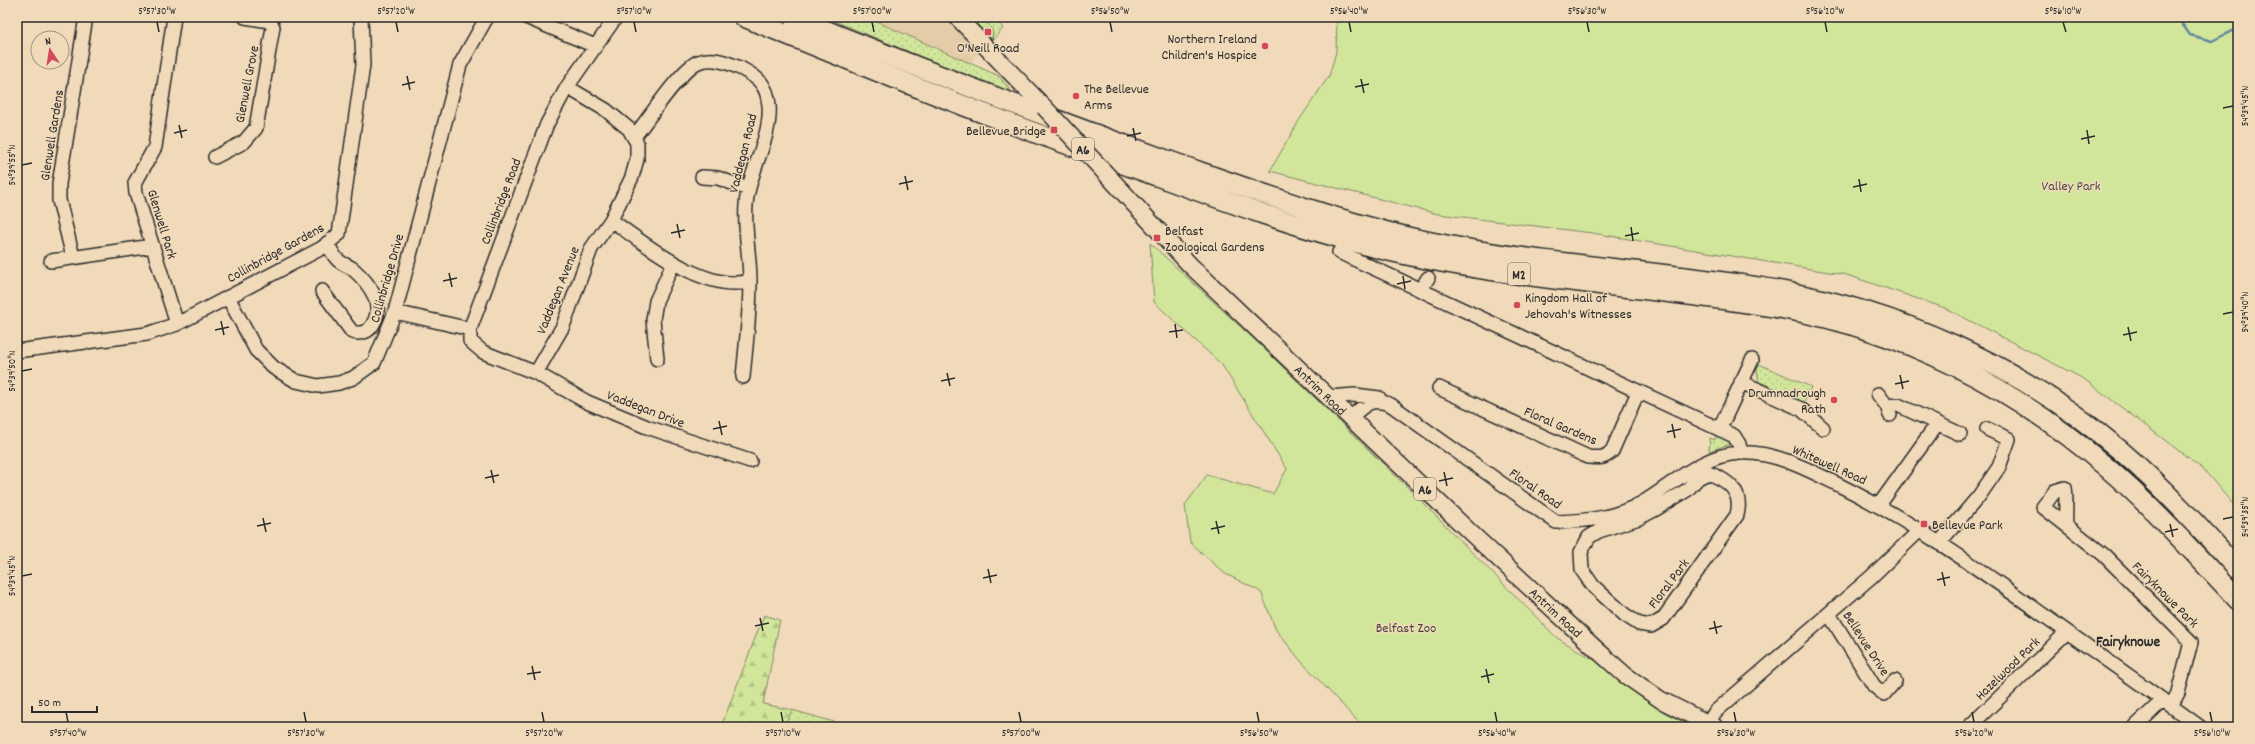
<svg xmlns="http://www.w3.org/2000/svg" width="2255" height="744" font-family="Dekko,sans-serif">
<style>
.built{fill:#e5cca9}
.grass{fill:url(#grass-dots);stroke:#7e8863}
.forest{fill:url(#forest-firs);stroke:#7e8863}
.park{fill:#d2e69b;stroke:#7e8863}
.garden{fill:url(#garden-furrows);stroke:#7e8863}
.lines{fill:none;stroke-linecap:round;stroke-linejoin:round}
.stream{stroke:#67889f;stroke-width:2.5}
.minor-casing{stroke:#2b2b2b;stroke-width:16}
.major-casing{stroke:#2b2b2b;stroke-width:19}
.highway-casing{stroke:#2b2b2b;stroke-width:22}
.minor{stroke:#f0dab9;stroke-width:13}
.major{stroke:#f0dab9;stroke-width:16}
.highway{stroke:#f0dab9;stroke-width:19}
.major-bridge-casing{stroke:#2b2b2b;stroke-width:19;stroke-linecap:butt}
.major-bridge{stroke:#f0dab9;stroke-width:16}
.ticks{fill:none;stroke:#2b2b2b;stroke-width:1.5}
.poi-dot{fill:#d1495b;stroke:#f0dab9;stroke-width:1.5}
.labels{text-anchor:middle;stroke-width:3;stroke-linejoin:round;paint-order:stroke}
.shield{fill:#f0dab9;stroke:#666056;stroke-width:1}
.shield-label{font-size:13px;font-weight:bold;fill:#2b2b2b}
.poi-label{font-size:14px;fill:#2b2b2b;stroke:#f0dab9;text-anchor:start}
.street-label{font-size:14px;fill:#2b2b2b;stroke:#f0dab9}
.park-label{font-size:14px;fill:#44473c;stroke:#f0dab9}
.neighbourhood-label{font-size:15px;font-weight:bold;fill:#2b2b2b;stroke:#f0dab9}
.neatline{fill:none;stroke:#2b2b2b;stroke-width:1.5}
.ticks-label{font-size:10px;text-anchor:middle;fill:#2b2b2b}
</style>
<defs>
<pattern id="grass-dots" width="8" height="8" patternUnits="userSpaceOnUse"><rect width="8" height="8" fill="#d2e69b"/><path d="M2 2h.1M6 6h.1" fill="none" stroke="#b4c586" stroke-width="1.8" stroke-linecap="round"/></pattern>
<pattern id="forest-firs" width="22" height="20" patternUnits="userSpaceOnUse"><rect width="22" height="20" fill="#d2e69b"/><path d="M5 1l3.5 6h-7zM16 11l3.5 6h-7z" fill="#b4c586"/></pattern>
<pattern id="garden-furrows" width="10" height="10" patternUnits="userSpaceOnUse"><rect width="10" height="10" fill="#d2e69b"/><path d="M-1 1l2-2M0 10L10 0M9 11l2-2" fill="none" stroke="#b4c586"/></pattern>
</defs>
<rect width="100%" height="100%" fill="#f0dab9"/>
<filter id="ink" filterUnits="userSpaceOnUse"><feTurbulence type="fractalNoise" baseFrequency=".025" numOctaves="2"/><feDisplacementMap in="SourceGraphic" scale="8" xChannelSelector="R" yChannelSelector="G"/><feConvolveMatrix kernelMatrix="1 2 1 2 8 2 1 2 1" color-interpolation-filters="sRGB"/></filter>
<g filter="url(#ink)">
<path class="built" d="M 874,17 L 947,17 L 980,50 L 970,63 L 879,22 Z"/>
<path class="grass" d="M 825,17 L 873,17 L 880,23 L 999,76 L 1015,96 Z
M 984,17 L 992,17 L 1003,28 L 993,40 L 992,31 Z
M 1759,364 L 1811,387 L 1803,405 L 1759,384 L 1757,369 Z
M 1716,435 L 1729,440 L 1730,444 L 1709,451 L 1710,438 L 1715,440 Z
M 792,710 L 852,727 L 784,727 Z"/>
<path class="forest" d="M 764,615 L 780,620 L 763,704 L 792,710 L 784,727 L 721,727 Z"/>
<path class="park" d="M 1337,17 L 2238,17 L 2238,510 L 2203,469 L 2084,379 L 1945,308 L 1847,275 L 1592,233 L 1438,214 L 1270,171 L 1300,119 L 1329,76 L 1336,52 Z
M 1150,243 L 1258,343 L 1407,487 L 1557,638 L 1600,663 L 1665,713 L 1694,727 L 1363,727 L 1300,660 L 1276,630 L 1261,592 L 1224,573 L 1190,542 L 1185,505 L 1207,475 L 1273,494 L 1287,469 L 1222,365 L 1154,302 Z"/>
<path class="garden" d="M 972,17 L 984,17 L 992,30 L 992,40 L 987,35 L 990,33 L 986,28 L 983,31 Z"/>
<g class="lines">
<path class="stream" d="M 2177,17 L 2190,35 L 2212,41 L 2238,28"/>
<defs>
<path id="minor" d="M 174,17 L 155,147 L 135,183 L 136,193 L 177,324
M 526,17 L 595,46
M 616,17 L 567,87 L 547,124 L 470,329 L 470,341 L 483,352 L 536,373 L 587,402 L 647,427 L 750,461
M 634,137 C 647,121 681,69 698,62 C 712,56 729,63 742,69 C 759,78 767,85 769,105 C 772,138 748,173 746,205 C 744,230 750,256 750,281 C 750,313 746,345 743,377
M 215,157 L 244,142 L 256,128 L 273,27 L 269,21 L 245,17
M 702,177 L 718,178 L 748,189
M 611,220 C 645,244 706,294 750,281
M 1339,252 L 1734,436 L 1739,444 L 1741,453
M 73,257 L 59,200 L 59,184 L 86,17
M 51,261 L 152,246
M 1421,289 L 1428,278
M 322,291 L 352,332 C 358,334 367,333 371,327 C 387,306 369,283 353,269 C 348,265 341,264 337,259 C 333,255 330,248 327,243
M 228,297 L 256,350 L 274,368 L 296,381 L 318,386 L 339,383 L 353,378 L 374,363 L 395,312 L 460,65 L 487,17
M 395,312 L 470,329
M 17,351 L 147,334 L 177,324 L 322,248 L 339,234 L 363,65 L 361,17
M 657,359 L 653,320 L 656,301 L 673,264
M 536,373 L 563,326 L 591,249 L 611,220 L 632,177 L 637,159 L 637,143 L 629,129 L 606,110 L 567,87
M 1741,382 L 1801,409 L 1823,428
M 1439,388 L 1588,457 C 1598,458 1604,459 1612,451 L 1638,392
M 1878,394 L 1887,406 L 1890,415
M 1329,397 L 1355,395 L 1379,398
M 1887,406 L 1898,405 L 1960,434
M 1351,417 C 1365,405 1372,396 1391,405 L 1556,522 C 1586,521 1616,518 1642,503 C 1674,484 1701,455 1740,453 C 1773,451 1807,469 1835,483 C 1912,521 1979,569 2049,619 C 2099,655 2150,690 2200,727
M 1720,428 L 1752,360
M 1708,473 C 1728,480 1743,491 1737,515 L 1663,619 L 1651,626 L 1639,624 L 1625,615 L 1593,586 L 1582,570 L 1581,552 L 1589,537 L 1599,531 L 1639,518 L 1656,509 L 1687,490 L 1698,478 Z
M 1879,505 L 1937,424
M 2066,525 C 2065,515 2067,493 2065,488 L 2055,491 L 2043,507 L 2104,555 L 2191,642 L 2178,693 L 2171,706
M 1940,542 L 1979,496 L 1999,467 L 2009,439 L 1987,429
M 1829,614 L 1874,686 L 1884,694 L 1895,681
M 1708,724 L 1715,712 L 1871,577 L 1920,530
M 1969,727 L 2067,632
M 2135,727 L 2163,700"/>
<g id="major">
<path d="M 957,17 L 1044,107"/>
<path id="s1" d="M 1122,191 L 1190,265 L 1472,534 L 1597,650 L 1625,675 L 1661,700 L 1715,727"/>
</g>
<path id="highway" d="M 744,17 C 825,50 906,84 988,115 C 1039,135 1091,153 1143,171 C 1217,198 1292,226 1369,246 C 1505,281 1646,285 1784,309 C 1902,330 2014,387 2105,466 C 2153,507 2195,554 2238,600
M 793,17 C 920,69 1048,118 1178,164 C 1255,191 1332,219 1412,238 C 1528,264 1648,269 1765,288 C 1896,309 2020,365 2121,451 C 2163,487 2201,529 2238,570"/>
</defs>
<use href="#minor" class="minor-casing"/>
<use href="#major" class="major-casing"/>
<use href="#highway" class="highway-casing"/>
<use href="#minor" class="minor"/>
<use href="#major" class="major"/>
<use href="#highway" class="highway"/>
<defs>
<path id="major-bridge" d="M 1044,107 L 1122,191"/>
</defs>
<use href="#major-bridge" class="major-bridge-casing"/>
<use href="#major-bridge" class="major-bridge"/>
</g>
</g>
<path class="ticks" d="M 157,22 L 159,32M 396,22 L 398,32M 634,22 L 636,32M 872,22 L 874,32M 1110,22 L 1112,32M 1349,22 L 1351,32M 1587,22 L 1589,32M 1825,22 L 1827,32M 2063,22 L 2066,32M 407,76 L 410,90M 1361,79 L 1364,93M 402,85 L 415,82M 1355,87 L 1369,84M 2223,108 L 2233,106M 179,125 L 182,138M 1133,128 L 1136,141M 2087,130 L 2089,144M 174,133 L 187,130M 1127,136 L 1141,133M 2081,139 L 2095,136M 22,165 L 32,163M 905,176 L 908,190M 1859,179 L 1861,192M 899,184 L 913,181M 1853,187 L 1867,184M 677,224 L 680,238M 1631,227 L 1633,241M 671,233 L 685,230M 1625,236 L 1639,233M 449,273 L 452,287M 1403,276 L 1405,289M 443,281 L 457,278M 1397,284 L 1411,281M 2223,314 L 2233,312M 221,321 L 224,335M 1175,324 L 1177,338M 2128,327 L 2131,341M 215,330 L 229,327M 1169,332 L 1183,330M 2123,335 L 2137,332M 22,371 L 32,369M 947,373 L 950,386M 1900,375 L 1903,389M 941,381 L 955,378M 1895,384 L 1909,381M 719,421 L 722,435M 1672,424 L 1675,438M 713,429 L 727,426M 1667,432 L 1681,429M 491,470 L 494,483M 1444,472 L 1447,486M 485,478 L 499,475M 1439,481 L 1453,478M 263,518 L 266,532M 2223,519 L 2233,517M 1216,521 L 1219,534M 2170,524 L 2173,537M 257,526 L 271,523M 1211,529 L 1225,526M 2165,532 L 2178,529M 988,569 L 991,583M 1942,572 L 1945,586M 22,576 L 32,574M 983,578 L 997,575M 1937,580 L 1950,577M 760,618 L 763,631M 1714,621 L 1717,634M 755,626 L 769,623M 1709,629 L 1722,626M 532,666 L 535,680M 1486,669 L 1489,683M 527,674 L 541,672M 1481,677 L 1494,674M 66,712 L 68,722M 304,712 L 306,722M 542,712 L 544,722M 781,712 L 783,722M 1019,712 L 1021,722M 1257,712 L 1259,722M 1495,712 L 1497,722M 1734,712 L 1736,722M 1972,712 L 1974,722M 2210,712 L 2212,722"/>
<g class="poi-dot">
<rect x="984" y="28" width="8" height="8" rx="2"/>
<circle cx="1265" cy="46" r="4"/>
<circle cx="1076" cy="96" r="4"/>
<rect x="1050" y="126" width="8" height="8" rx="2"/>
<rect x="1153" y="234" width="8" height="8" rx="2"/>
<circle cx="1517" cy="305" r="4"/>
<circle cx="1834" cy="400" r="4"/>
<rect x="1920" y="520" width="8" height="8" rx="2"/>
</g>
<g class="labels">
<g class="shield">
<rect x="1072" y="138" width="22" height="22" rx="3"/>
<rect x="1508" y="263" width="22" height="22" rx="3"/>
<rect x="1414" y="478" width="22" height="22" rx="3"/>
</g>
<g class="shield-label">
<text x="1083" y="154">A6</text>
<text x="1519" y="279">M2</text>
<text x="1425" y="494">A6</text>
</g>
<g class="poi-label">
<text x="1257" y="43" text-anchor="end">Northern Ireland<tspan x="1257" dy="16">Children's Hospice</tspan></text>
<text x="988" y="52" text-anchor="middle">O'Neill Road</text>
<text x="1084" y="93">The Bellevue<tspan x="1084" dy="16">Arms</tspan></text>
<text x="1046" y="135" text-anchor="end">Bellevue Bridge</text>
<text x="1165" y="235">Belfast<tspan x="1165" dy="16">Zoological Gardens</tspan></text>
<text x="1525" y="302">Kingdom Hall of<tspan x="1525" dy="16">Jehovah's Witnesses</tspan></text>
<text x="1826" y="397" text-anchor="end">Drumnadrough<tspan x="1826" dy="16">Rath</tspan></text>
<text x="1932" y="529">Bellevue Park</text>
</g>
<g class="street-label">
<text transform="translate(246 84) rotate(-79)" y="5">Glenwell Grove</text>
<text transform="translate(51 135) rotate(-81)" y="5">Glenwell Gardens</text>
<text transform="translate(742 153) rotate(-76)" y="5">Vaddegan Road</text>
<text transform="translate(500 201) rotate(-69)" y="5">Collinbridge Road</text>
<text transform="translate(163 224) rotate(73)" y="5">Glenwell Park</text>
<text transform="translate(275 252) rotate(-29)" y="5">Collinbridge Gardens</text>
<text transform="translate(386 278) rotate(-74)" y="5">Collinbridge Drive</text>
<text transform="translate(557 290) rotate(-68)" y="5">Vaddegan Avenue</text>
<text dy="5" stroke="none"><textPath href="#s1" startOffset="281">Antrim Road</textPath></text>
<text transform="translate(646 408) rotate(21)" y="5">Vaddegan Drive</text>
<text transform="translate(1561 425) rotate(23)" y="5">Floral Gardens</text>
<text transform="translate(1830 464) rotate(24)" y="5">Whitewell Road</text>
<text transform="translate(1536 488) rotate(35)" y="5">Floral Road</text>
<text transform="translate(1668 583) rotate(-53)" y="5">Floral Park</text>
<text transform="translate(2166 594) rotate(45)" y="5">Fairyknowe Park</text>
<text dy="5" stroke="none"><textPath href="#s1" startOffset="605">Antrim Road</textPath></text>
<text transform="translate(1867 643) rotate(57)" y="5">Bellevue Drive</text>
<text transform="translate(2007 668) rotate(-44)" y="5">Hazelwood Park</text>
</g>
<g class="park-label">
<text x="2071" y="190">Valley Park</text>
<text x="1406" y="632">Belfast Zoo</text>
</g>
<g class="neighbourhood-label">
<text x="2128" y="646">Fairyknowe</text>
</g>
</g>
<rect width="2255" height="744" fill="none" stroke="#f0dab9" stroke-width="44"/>
<g transform="translate(50 50) rotate(348)"><circle r="19" fill="#f0dab9" stroke="#a19480"/>
<path d="M0-3L7 15L0 10L-7 15Z" fill="#d1495b"/>
<text y="-6" font-size="11" font-weight="bold" text-anchor="middle" fill="#2b2b2b">N</text>
</g>
<path d="M32 706v6h65v-6" fill="none" stroke="#2b2b2b" stroke-width="2"/>
<text x="38" y="706" font-size="12" fill="#2b2b2b" stroke="#f0dab9" stroke-width="3" paint-order="stroke">50 m</text>
<rect x="22" y="22" width="2211" height="700" class="neatline"/>
<g class="ticks-label">
<text x="157" y="14">5°57'30"W</text>
<text x="396" y="14">5°57'20"W</text>
<text x="634" y="14">5°57'10"W</text>
<text x="872" y="14">5°57'00"W</text>
<text x="1110" y="14">5°56'50"W</text>
<text x="1349" y="14">5°56'40"W</text>
<text x="1587" y="14">5°56'30"W</text>
<text x="1825" y="14">5°56'20"W</text>
<text x="2063" y="14">5°56'10"W</text>
<text transform="translate(2244 106) rotate(-90)" y="4">54°39'45"N</text>
<text transform="translate(11 165) rotate(-90)" y="4">54°39'55"N</text>
<text transform="translate(2244 312) rotate(-90)" y="4">54°39'40"N</text>
<text transform="translate(11 371) rotate(-90)" y="4">54°39'50"N</text>
<text transform="translate(2244 517) rotate(-90)" y="4">54°39'35"N</text>
<text transform="translate(11 576) rotate(-90)" y="4">54°39'45"N</text>
<text x="68" y="736">5°57'40"W</text>
<text x="306" y="736">5°57'30"W</text>
<text x="544" y="736">5°57'20"W</text>
<text x="783" y="736">5°57'10"W</text>
<text x="1021" y="736">5°57'00"W</text>
<text x="1259" y="736">5°56'50"W</text>
<text x="1497" y="736">5°56'40"W</text>
<text x="1736" y="736">5°56'30"W</text>
<text x="1974" y="736">5°56'20"W</text>
<text x="2212" y="736">5°56'10"W</text>
</g>
</svg>
